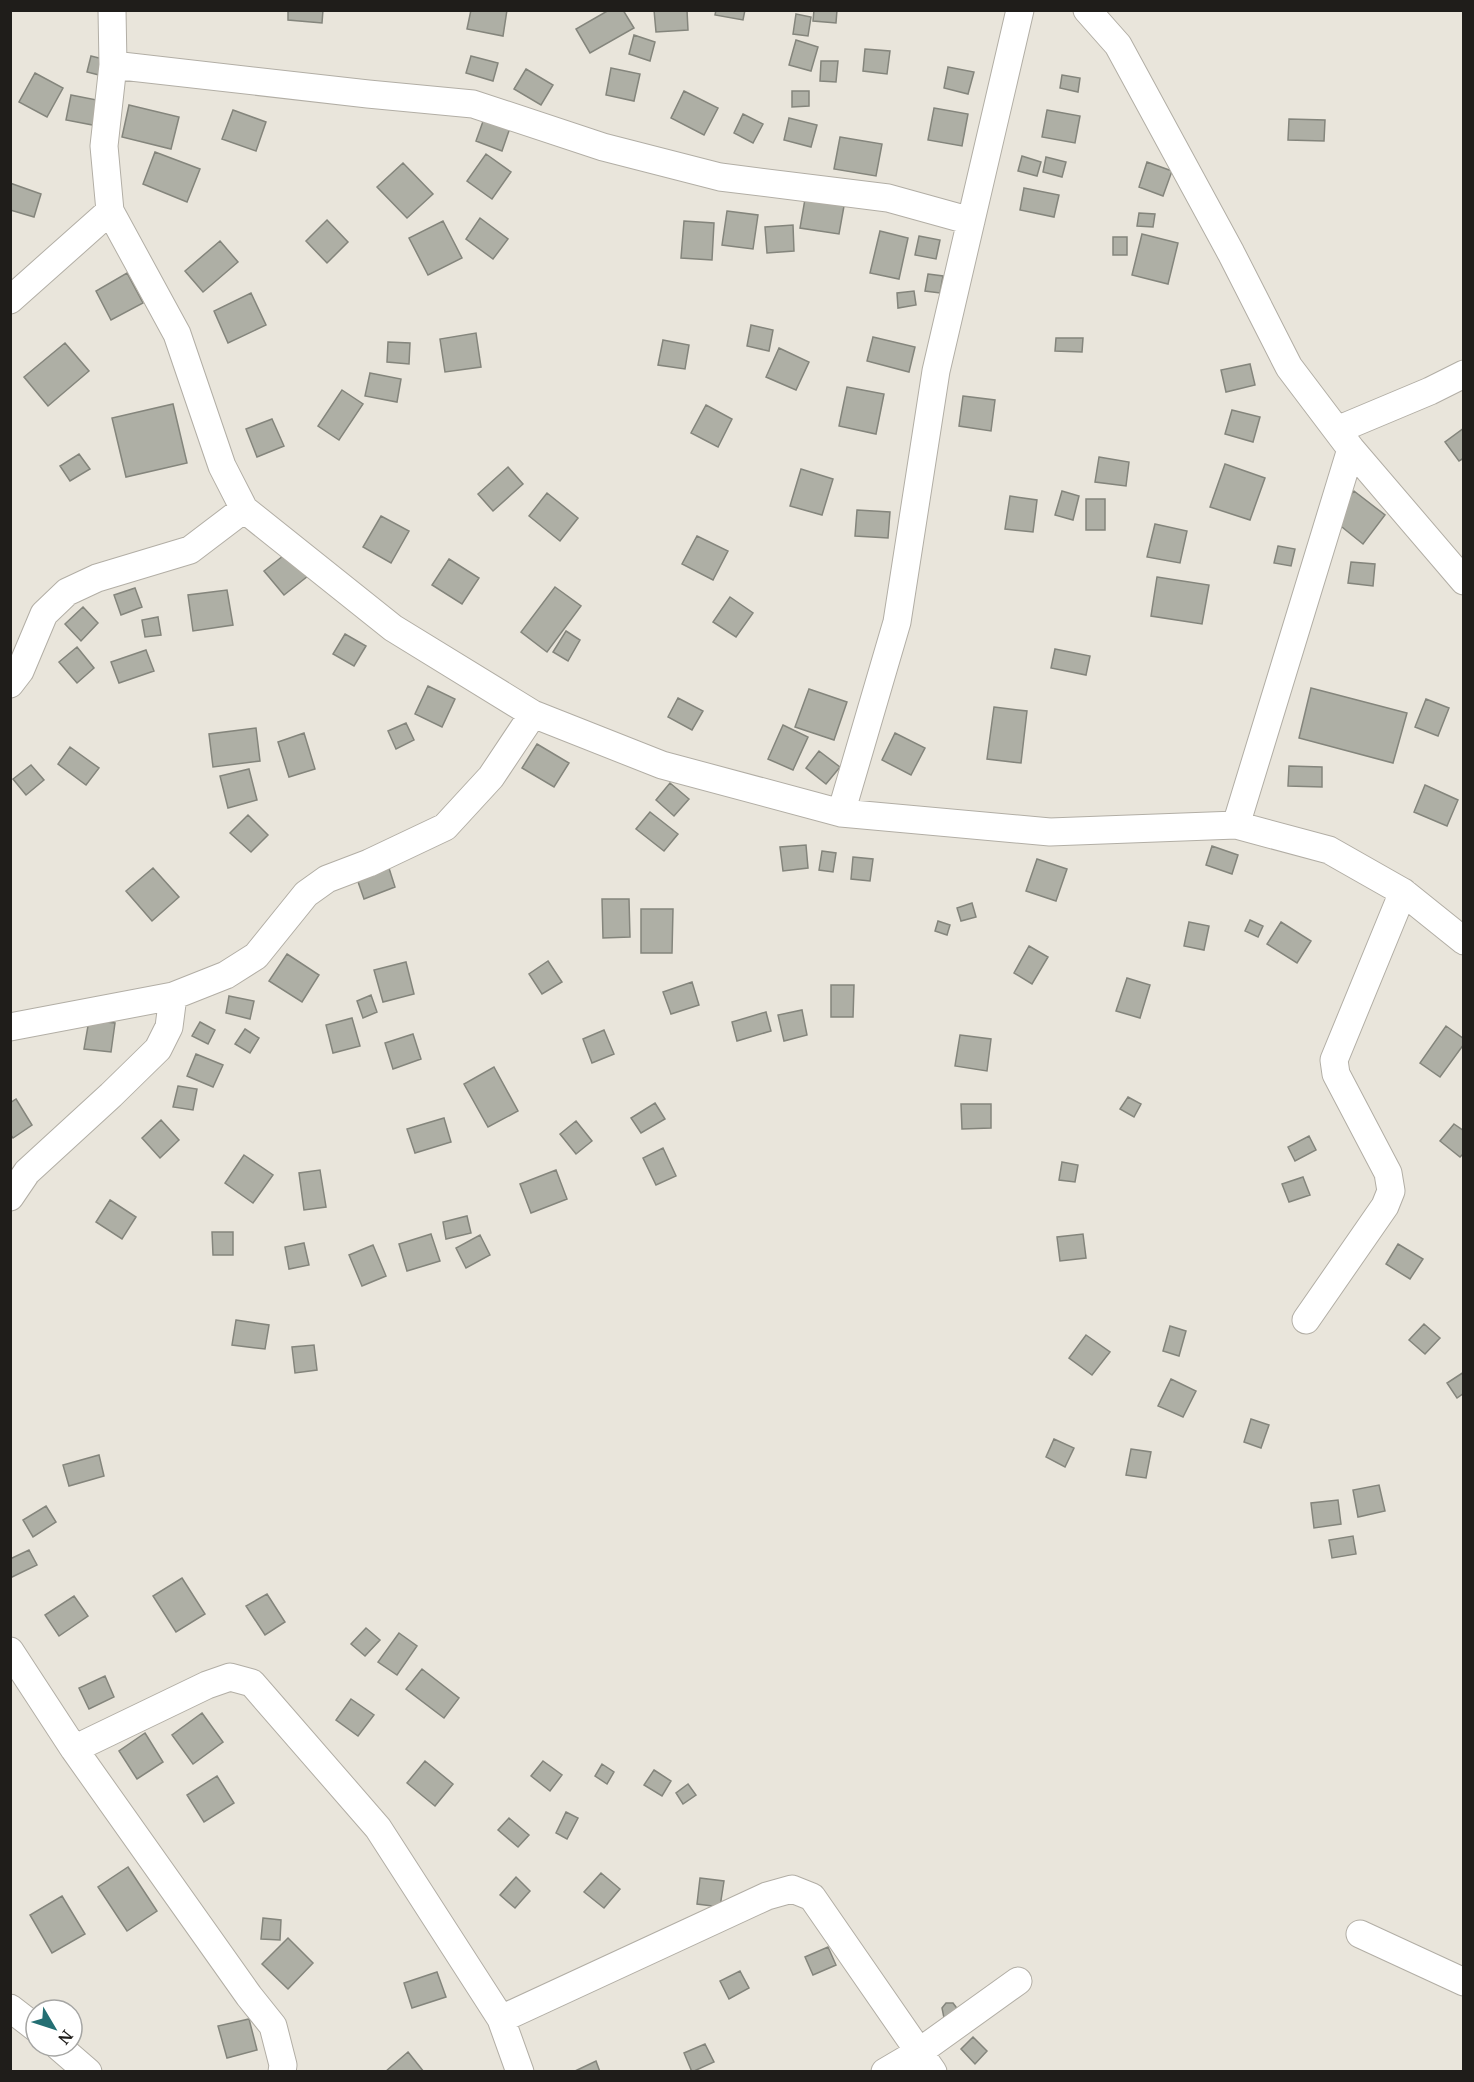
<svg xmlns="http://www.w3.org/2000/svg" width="1474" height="2082" font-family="'Noto Serif',serif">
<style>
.building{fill:#aeafa5;stroke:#84857c;stroke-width:1.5}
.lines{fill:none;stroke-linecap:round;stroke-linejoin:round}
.street-casing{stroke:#b2aea5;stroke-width:29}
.street{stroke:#fff;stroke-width:27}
</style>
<rect width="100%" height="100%" fill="#e9e5db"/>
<path class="building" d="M 288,10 L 323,10 L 322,23 L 288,20 Z
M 471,10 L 507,10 L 503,36 L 467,29 Z
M 609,10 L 623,10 L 634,28 L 590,53 L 576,29 Z
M 654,10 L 687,10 L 688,30 L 656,32 Z
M 716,10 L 745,10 L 743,20 L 715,15 Z
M 814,10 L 837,10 L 836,23 L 813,21 Z
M 796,14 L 811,17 L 808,36 L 793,34 Z
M 634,35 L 655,42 L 650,61 L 629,54 Z
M 796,40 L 818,47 L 811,71 L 789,65 Z
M 865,49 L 890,51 L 887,74 L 863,71 Z
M 91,56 L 107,60 L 103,76 L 87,72 Z
M 471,56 L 498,63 L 493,81 L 466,73 Z
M 821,61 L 838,61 L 836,82 L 820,81 Z
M 948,67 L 974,72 L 968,94 L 944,88 Z
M 611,68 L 640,74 L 634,101 L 606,95 Z
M 526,69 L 553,85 L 541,105 L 514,89 Z
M 35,73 L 63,88 L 47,117 L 19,102 Z
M 1062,75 L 1080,78 L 1078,92 L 1060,88 Z
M 684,91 L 718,108 L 704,135 L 671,118 Z
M 792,91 L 809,91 L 809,106 L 792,107 Z
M 71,95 L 102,101 L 98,126 L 66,120 Z
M 129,105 L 179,117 L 171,149 L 122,137 Z
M 934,108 L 968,114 L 962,146 L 928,140 Z
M 233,110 L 266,122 L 256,151 L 222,139 Z
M 1047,110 L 1080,116 L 1075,143 L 1042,137 Z
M 486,113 L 512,122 L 502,151 L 476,141 Z
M 743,114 L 763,124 L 753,143 L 734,133 Z
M 789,118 L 817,125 L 811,147 L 784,140 Z
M 1289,119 L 1325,120 L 1324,141 L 1288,140 Z
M 840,137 L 882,144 L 876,176 L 834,169 Z
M 155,152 L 200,169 L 187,202 L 143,184 Z
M 486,154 L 511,172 L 492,199 L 467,181 Z
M 1022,156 L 1041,162 L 1037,176 L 1018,171 Z
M 1046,157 L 1066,162 L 1062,177 L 1043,172 Z
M 1147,162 L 1172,171 L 1163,196 L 1139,187 Z
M 403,163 L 433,194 L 407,218 L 377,187 Z
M 10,183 L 41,194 L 34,217 L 10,210 Z
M 1024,188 L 1059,195 L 1054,217 L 1020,210 Z
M 805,199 L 844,206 L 839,234 L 800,228 Z
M 727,211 L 758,215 L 753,249 L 722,245 Z
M 1139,213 L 1155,214 L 1153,227 L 1137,226 Z
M 480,218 L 508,239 L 493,259 L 466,239 Z
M 327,220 L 348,242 L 327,263 L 306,241 Z
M 443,221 L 462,258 L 428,275 L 409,238 Z
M 684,221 L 714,223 L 712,260 L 681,258 Z
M 793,225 L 794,251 L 767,253 L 765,227 Z
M 880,231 L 908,238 L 899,279 L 870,273 Z
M 1142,234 L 1178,243 L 1168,284 L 1132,275 Z
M 919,236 L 940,240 L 936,259 L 915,255 Z
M 1113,237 L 1127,237 L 1127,255 L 1113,255 Z
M 220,241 L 238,262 L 203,292 L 185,271 Z
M 127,273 L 143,303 L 111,320 L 96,291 Z
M 928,274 L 943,276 L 940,293 L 925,291 Z
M 914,291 L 916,305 L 898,308 L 897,293 Z
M 251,293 L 266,325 L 228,343 L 214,311 Z
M 751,325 L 773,330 L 769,351 L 747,346 Z
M 476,333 L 481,367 L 445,372 L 440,339 Z
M 873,337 L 915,347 L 909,372 L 867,361 Z
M 1056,338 L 1083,338 L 1082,352 L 1055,351 Z
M 663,340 L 689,345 L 685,369 L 658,365 Z
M 388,342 L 410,343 L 409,364 L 387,362 Z
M 65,343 L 89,371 L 48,406 L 24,377 Z
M 779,348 L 809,362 L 796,390 L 766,377 Z
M 1250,364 L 1255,385 L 1226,392 L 1221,370 Z
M 370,373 L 401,379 L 397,402 L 365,396 Z
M 847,387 L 884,394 L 876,434 L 839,426 Z
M 342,390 L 363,404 L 339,440 L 318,426 Z
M 963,396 L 995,400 L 991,431 L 959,426 Z
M 173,404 L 187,463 L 126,477 L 112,418 Z
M 706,405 L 732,419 L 718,447 L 691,433 Z
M 1232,410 L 1260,417 L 1253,442 L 1225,434 Z
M 272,419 L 284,446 L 257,457 L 246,429 Z
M 1464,428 L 1464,458 L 1459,461 L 1445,442 Z
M 79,454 L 90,469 L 70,481 L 60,466 Z
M 1099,457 L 1129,462 L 1126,486 L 1095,482 Z
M 1225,464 L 1265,478 L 1250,520 L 1210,507 Z
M 508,467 L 523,484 L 493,511 L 478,494 Z
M 801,469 L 833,479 L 822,515 L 790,506 Z
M 1062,491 L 1079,496 L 1073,520 L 1055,515 Z
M 1354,491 L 1385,515 L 1363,544 L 1332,519 Z
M 547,493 L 578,518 L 560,541 L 529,516 Z
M 1010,496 L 1037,500 L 1033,532 L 1005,529 Z
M 1086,499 L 1105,499 L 1105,530 L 1086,530 Z
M 857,510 L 890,512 L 888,538 L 855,536 Z
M 381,516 L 409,531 L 391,563 L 363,547 Z
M 1155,524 L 1187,531 L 1180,563 L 1147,557 Z
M 697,536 L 728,551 L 713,580 L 682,564 Z
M 1278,546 L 1295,549 L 1291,566 L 1274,563 Z
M 288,552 L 308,576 L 284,595 L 264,571 Z
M 449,559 L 479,578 L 462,604 L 432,585 Z
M 1351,562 L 1375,564 L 1373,586 L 1348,583 Z
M 1157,577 L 1209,585 L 1202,624 L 1151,616 Z
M 555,587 L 581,606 L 547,652 L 521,632 Z
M 135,588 L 142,607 L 121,615 L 114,595 Z
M 227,590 L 233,625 L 193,631 L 188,595 Z
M 730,597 L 753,613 L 736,637 L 713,622 Z
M 83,607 L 98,623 L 81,641 L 65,624 Z
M 158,617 L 161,635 L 145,637 L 142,620 Z
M 566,631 L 580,640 L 568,661 L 553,652 Z
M 345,634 L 366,646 L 354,666 L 333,654 Z
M 77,647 L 94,668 L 77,683 L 59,662 Z
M 1055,649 L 1090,656 L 1086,675 L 1051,668 Z
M 146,650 L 154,671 L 119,683 L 111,662 Z
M 428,686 L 455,699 L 442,727 L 415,714 Z
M 1311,688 L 1407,713 L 1393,763 L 1299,738 Z
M 809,689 L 847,702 L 834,740 L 795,727 Z
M 678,698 L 703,711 L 692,730 L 668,717 Z
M 1426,699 L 1449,708 L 1438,736 L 1415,727 Z
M 994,707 L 1027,711 L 1021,763 L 987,759 Z
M 406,723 L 414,740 L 396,749 L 388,731 Z
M 783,725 L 808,737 L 793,770 L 768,759 Z
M 256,728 L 260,761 L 213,767 L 209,734 Z
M 304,733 L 315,769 L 289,777 L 278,742 Z
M 895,733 L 925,748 L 911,775 L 882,760 Z
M 537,744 L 569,763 L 554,787 L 522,768 Z
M 70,747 L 99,768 L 86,785 L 58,764 Z
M 819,751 L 840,767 L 826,784 L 806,768 Z
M 31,765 L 44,780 L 26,795 L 13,779 Z
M 1289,766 L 1322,767 L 1322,787 L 1288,786 Z
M 249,769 L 257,800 L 228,808 L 220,776 Z
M 670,783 L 689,799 L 674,816 L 656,800 Z
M 1425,785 L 1458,800 L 1447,826 L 1414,812 Z
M 650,812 L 678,834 L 664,851 L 636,829 Z
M 248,815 L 268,835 L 251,852 L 230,833 Z
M 806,845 L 808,868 L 783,871 L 780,847 Z
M 1212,846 L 1238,855 L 1232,874 L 1206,865 Z
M 822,851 L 836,853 L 833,872 L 819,870 Z
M 853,857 L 873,859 L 870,881 L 851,879 Z
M 1037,859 L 1067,869 L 1056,901 L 1026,891 Z
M 388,865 L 395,887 L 364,899 L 356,876 Z
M 153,868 L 179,897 L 152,921 L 126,891 Z
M 602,899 L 629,899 L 630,937 L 603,938 Z
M 972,903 L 976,917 L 961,921 L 957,908 Z
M 641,909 L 673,909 L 672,953 L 641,953 Z
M 1250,920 L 1263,926 L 1258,937 L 1245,931 Z
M 938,921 L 950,925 L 947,935 L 935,931 Z
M 1189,922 L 1209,926 L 1204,950 L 1184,946 Z
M 1281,922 L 1311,941 L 1297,963 L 1267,944 Z
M 1029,946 L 1048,957 L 1032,984 L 1014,973 Z
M 287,954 L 319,975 L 302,1002 L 269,981 Z
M 548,961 L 562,982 L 542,994 L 529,974 Z
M 406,962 L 414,994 L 383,1002 L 374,970 Z
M 1127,978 L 1150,985 L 1140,1018 L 1116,1011 Z
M 692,982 L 699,1005 L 671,1014 L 663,992 Z
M 831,985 L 854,985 L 853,1017 L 831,1017 Z
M 371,995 L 377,1012 L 363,1018 L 357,1001 Z
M 229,996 L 254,1001 L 250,1019 L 226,1013 Z
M 802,1010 L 807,1035 L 784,1041 L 778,1015 Z
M 766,1012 L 771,1031 L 737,1041 L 732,1022 Z
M 352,1018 L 360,1046 L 333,1053 L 326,1025 Z
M 89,1020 L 115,1023 L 111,1052 L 84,1049 Z
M 200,1022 L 215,1030 L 208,1044 L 192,1036 Z
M 1446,1026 L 1464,1039 L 1464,1044 L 1440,1077 L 1420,1063 Z
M 245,1029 L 259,1038 L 250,1053 L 235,1044 Z
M 604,1030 L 614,1054 L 592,1063 L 583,1039 Z
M 413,1034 L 421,1059 L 393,1069 L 385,1043 Z
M 960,1035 L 991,1039 L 987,1071 L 955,1066 Z
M 196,1054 L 223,1065 L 213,1087 L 187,1076 Z
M 494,1067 L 518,1111 L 488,1127 L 464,1084 Z
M 178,1086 L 197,1089 L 193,1110 L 173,1107 Z
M 1128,1097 L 1141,1104 L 1134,1117 L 1120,1109 Z
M 16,1099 L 32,1125 L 13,1138 L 10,1134 L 10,1103 Z
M 655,1103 L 665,1119 L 641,1133 L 631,1118 Z
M 961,1104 L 991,1104 L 991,1128 L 962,1129 Z
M 444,1118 L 451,1142 L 415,1153 L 407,1129 Z
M 161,1120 L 179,1140 L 160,1158 L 142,1138 Z
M 576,1121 L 592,1141 L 576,1154 L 560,1134 Z
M 1454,1124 L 1464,1131 L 1464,1153 L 1460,1157 L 1440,1141 Z
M 1309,1136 L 1316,1150 L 1295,1161 L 1288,1147 Z
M 663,1148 L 676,1176 L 656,1185 L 643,1158 Z
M 244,1155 L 273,1175 L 253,1203 L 225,1183 Z
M 1062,1162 L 1078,1165 L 1075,1182 L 1059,1180 Z
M 320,1170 L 326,1207 L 304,1210 L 299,1173 Z
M 556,1170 L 567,1199 L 531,1213 L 520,1184 Z
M 1303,1177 L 1310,1195 L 1289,1202 L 1282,1184 Z
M 110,1200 L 136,1217 L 122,1239 L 96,1222 Z
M 467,1216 L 471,1233 L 446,1239 L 443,1222 Z
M 212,1232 L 233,1232 L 233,1255 L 213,1255 Z
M 431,1234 L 440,1261 L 407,1271 L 399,1244 Z
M 1083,1234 L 1086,1258 L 1060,1261 L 1057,1237 Z
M 480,1235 L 490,1255 L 466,1268 L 456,1248 Z
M 304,1243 L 309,1265 L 289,1269 L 285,1247 Z
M 1398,1244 L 1423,1259 L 1410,1279 L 1386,1264 Z
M 373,1245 L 386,1276 L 362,1286 L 349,1255 Z
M 236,1320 L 269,1325 L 265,1349 L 232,1345 Z
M 1424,1324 L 1440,1338 L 1425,1354 L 1409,1340 Z
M 1170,1326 L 1186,1331 L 1179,1356 L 1163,1351 Z
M 1086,1335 L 1110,1352 L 1092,1375 L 1069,1358 Z
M 314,1345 L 317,1370 L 295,1373 L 292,1347 Z
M 1464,1372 L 1464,1393 L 1457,1398 L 1447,1383 Z
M 1171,1379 L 1196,1391 L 1183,1417 L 1158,1406 Z
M 1251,1419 L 1269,1425 L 1261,1448 L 1244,1442 Z
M 1054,1439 L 1074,1448 L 1065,1467 L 1046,1457 Z
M 1131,1449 L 1151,1452 L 1146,1478 L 1126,1475 Z
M 99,1455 L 104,1476 L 69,1486 L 63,1465 Z
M 1379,1485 L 1385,1511 L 1358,1517 L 1353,1490 Z
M 1338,1500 L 1341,1524 L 1314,1528 L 1311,1503 Z
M 46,1506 L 56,1522 L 33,1537 L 23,1520 Z
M 1353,1536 L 1356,1554 L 1332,1558 L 1329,1540 Z
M 29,1550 L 37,1565 L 10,1578 L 10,1559 Z
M 182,1578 L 205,1614 L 176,1632 L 153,1596 Z
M 267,1594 L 285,1622 L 265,1635 L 246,1606 Z
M 74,1596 L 88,1616 L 59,1636 L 45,1615 Z
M 366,1628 L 380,1640 L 365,1656 L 351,1644 Z
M 399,1633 L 417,1646 L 397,1675 L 378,1662 Z
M 422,1669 L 459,1698 L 444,1718 L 406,1689 Z
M 105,1676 L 114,1697 L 89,1709 L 79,1688 Z
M 351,1699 L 374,1715 L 358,1736 L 336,1720 Z
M 202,1713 L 223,1742 L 193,1764 L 172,1735 Z
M 145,1733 L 163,1762 L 137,1779 L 119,1751 Z
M 425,1761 L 453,1784 L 435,1806 L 407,1783 Z
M 543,1761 L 562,1775 L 550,1791 L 531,1776 Z
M 602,1764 L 614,1772 L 607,1784 L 595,1776 Z
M 654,1770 L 671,1781 L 662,1796 L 644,1785 Z
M 217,1776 L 234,1803 L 204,1822 L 187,1795 Z
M 688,1784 L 696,1795 L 683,1804 L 676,1793 Z
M 566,1812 L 578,1818 L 567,1839 L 556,1833 Z
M 509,1818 L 529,1835 L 518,1847 L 498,1830 Z
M 128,1867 L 157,1911 L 127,1931 L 98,1887 Z
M 601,1873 L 620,1889 L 604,1908 L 584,1892 Z
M 516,1877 L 530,1891 L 515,1908 L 500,1895 Z
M 700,1878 L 724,1881 L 720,1907 L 697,1904 Z
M 62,1896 L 85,1934 L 52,1953 L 30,1915 Z
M 263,1918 L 281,1920 L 280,1940 L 261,1939 Z
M 288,1938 L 313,1963 L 288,1989 L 262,1964 Z
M 828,1947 L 836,1965 L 813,1975 L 805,1957 Z
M 740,1971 L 749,1988 L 729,1999 L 720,1981 Z
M 437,1972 L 446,1997 L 412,2008 L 404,1983 Z
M 946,2003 L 953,2003 L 959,2011 L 944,2018 L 942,2008 Z
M 249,2019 L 257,2050 L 227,2058 L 218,2026 Z
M 973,2037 L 987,2051 L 975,2064 L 961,2049 Z
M 705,2044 L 714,2062 L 692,2072 L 684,2053 Z
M 408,2052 L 424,2072 L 385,2072 Z
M 596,2061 L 600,2072 L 573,2072 Z"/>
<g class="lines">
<defs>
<path id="street" d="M 112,10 L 113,65 L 104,146 L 110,211 L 177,334 L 222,466 L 244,509 L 393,628 L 533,714 L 662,765 L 841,813 L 1050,832 L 1236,825 L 1329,850 L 1403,892 L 1464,941
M 1087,10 L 1118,45 L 1231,253 L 1289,367 L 1351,449 L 1464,581
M 113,65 L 368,94 L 473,104 L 603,147 L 720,177 L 888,198 L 971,221
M 10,300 L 110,211
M 1337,430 L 1430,391 L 1464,374
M 10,684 L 20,671 L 44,614 L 67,592 L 97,578 L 190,550 L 244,509
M 841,813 L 897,622 L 936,371 L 1020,10
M 1236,825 L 1351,449
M 10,1027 L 173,996 L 226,975 L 256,956 L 306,894 L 327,879 L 369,863 L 445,827 L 491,777 L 533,714
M 10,1197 L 27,1172 L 111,1095 L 158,1049 L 169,1027 L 173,996
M 1306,1320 L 1385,1206 L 1391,1191 L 1388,1173 L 1336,1074 L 1334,1060 L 1403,892
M 10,1651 L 74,1749 L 249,1996 L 273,2026 L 283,2065 L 282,2072
M 74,1749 L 207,1685 L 230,1677 L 252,1683 L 378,1828 L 501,2019 L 520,2072
M 1360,1934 L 1464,1982
M 10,2008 L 36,2028
M 501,2019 L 767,1896 L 792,1889 L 812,1897 L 933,2072
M 58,2046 L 88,2072
M 885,2072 L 919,2052 L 1018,1981"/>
</defs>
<use href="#street" class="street-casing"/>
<use href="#street" class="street"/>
</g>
<rect width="1474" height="2082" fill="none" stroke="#1f1d1a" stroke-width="24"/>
<g transform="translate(54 2028) rotate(129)"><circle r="28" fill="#ffffff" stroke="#a5a5a3" stroke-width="1.5"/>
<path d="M0-4.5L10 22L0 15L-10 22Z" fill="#246f73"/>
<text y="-9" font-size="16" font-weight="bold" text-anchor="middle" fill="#1f1d1a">N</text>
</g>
</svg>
